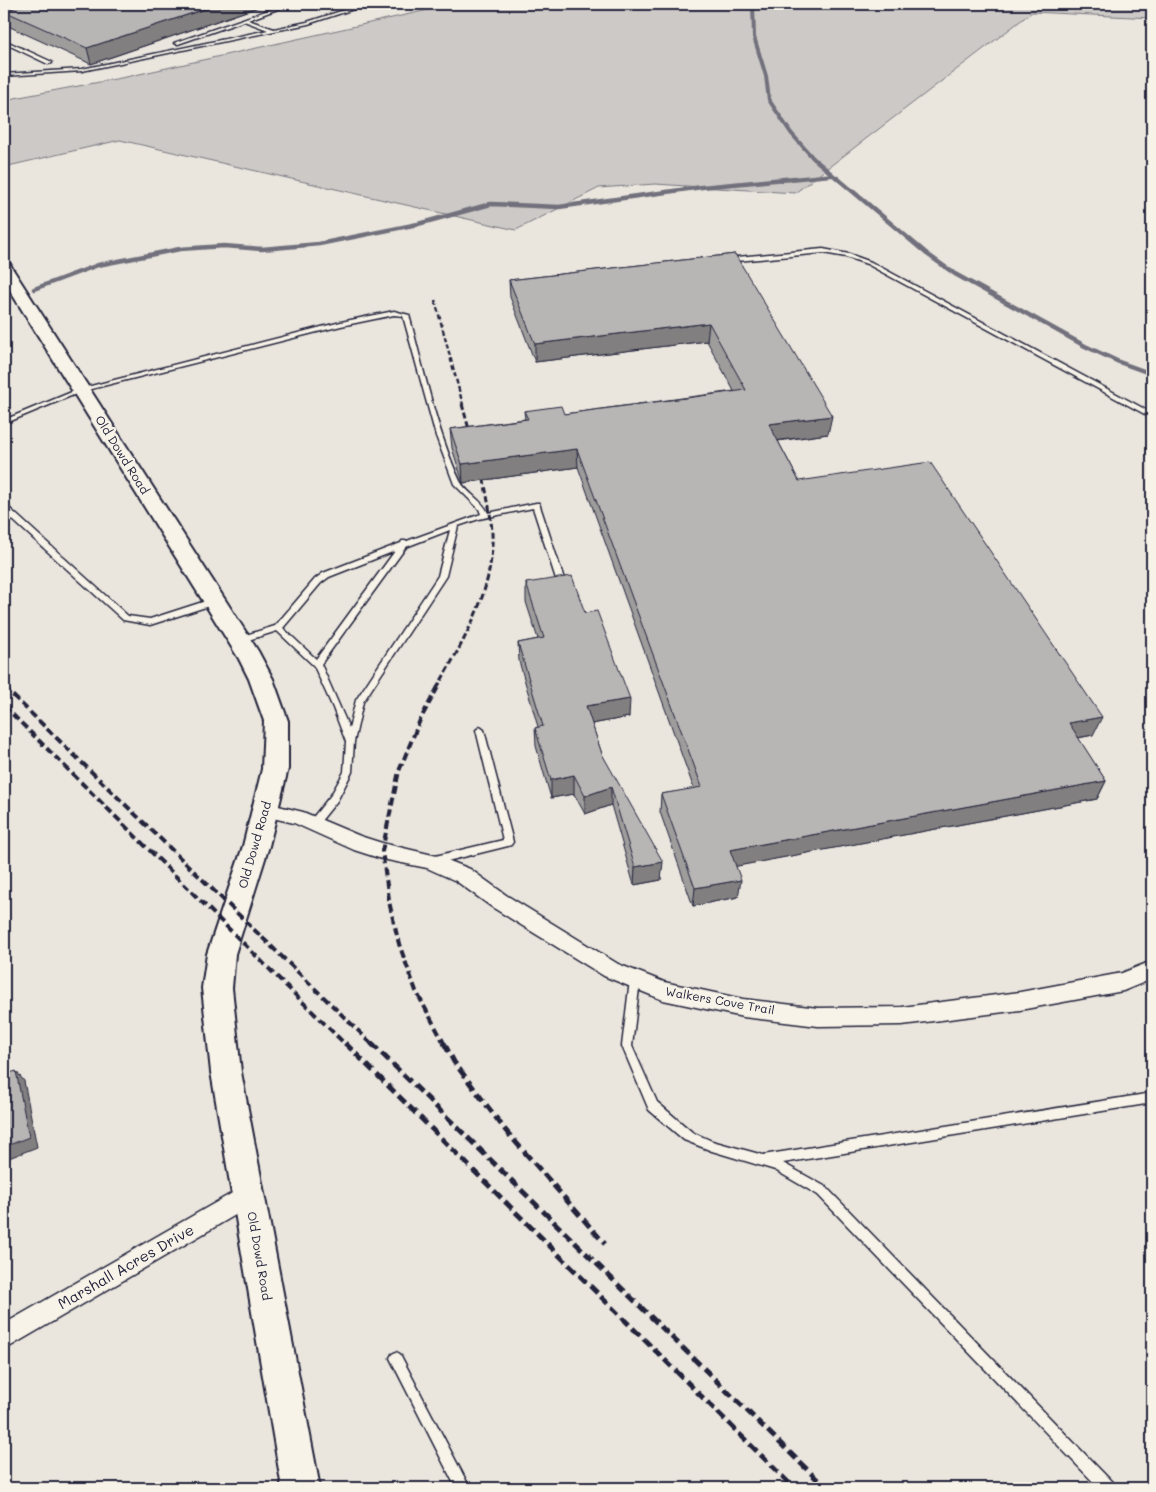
<svg xmlns="http://www.w3.org/2000/svg" width="1156" height="1492" font-family="Mali,sans-serif">
<style>
.green{fill:#cdc9c6;stroke:#787680}
.lines{fill:none;stroke-linecap:round;stroke-linejoin:round}
.stream-far1{stroke:#716f7b;stroke-width:4}
.stream{stroke:#716f7b;stroke-width:4.5}
.lane-casing{stroke:#22223b;stroke-width:3}
.street-casing{stroke:#22223b;stroke-width:3}
.secondary-casing{stroke:#22223b;stroke-width:4}
.lane{fill:#f7f3e8;fill-rule:evenodd}
.street{fill:#f7f3e8;fill-rule:evenodd}
.secondary{fill:#f7f3e8;fill-rule:evenodd}
.rail-far3{stroke:#22223b;stroke-width:2.5;stroke-dasharray:5 2.5;stroke-linecap:butt}
.rail-far2{stroke:#22223b;stroke-width:3;stroke-dasharray:6 3;stroke-linecap:butt}
.rail-far1{stroke:#22223b;stroke-width:4;stroke-dasharray:8 4;stroke-linecap:butt}
.rail{stroke:#22223b;stroke-width:5;stroke-dasharray:10 5;stroke-linecap:butt}
.wall{fill:#9e9d9c;stroke:#22223b}
.shaded-wall{fill:#817f7f;stroke:#22223b}
.building{fill:#b8b6b5;stroke:#22223b}
.labels{text-anchor:middle;stroke-width:4.5;stroke-linejoin:round;paint-order:stroke}
.street-label{font-size:12px;fill:#22223b;stroke:#f7f3e8}
.near-street-label{font-size:15px;fill:#22223b;stroke:#f7f3e8}
</style>
<rect width="100%" height="100%" fill="#eae6de"/>
<filter id="ink" filterUnits="userSpaceOnUse"><feTurbulence type="fractalNoise" baseFrequency=".02" numOctaves="2"/><feDisplacementMap in="SourceGraphic" scale="10" xChannelSelector="R" yChannelSelector="G"/><feConvolveMatrix kernelMatrix="1 2 1 2 8 2 1 2 1" color-interpolation-filters="sRGB"/></filter>
<g filter="url(#ink)">
<path class="green" d="M 455,4 L 1152,4 L 1152,18 L 1032,12 L 795,193 L 655,184 L 599,188 L 516,230 L 120,140 L 4,167 L 4,100 L 126,77 Z"/>
<g class="lines">
<path class="stream-far1" d="M 753,4 L 754,37 L 766,76 L 769,100 L 791,133 L 813,158 L 839,180
M 781,180 L 833,175"/>
<path class="stream" d="M 837,178 L 927,254 L 955,274 L 1085,346 L 1119,362 L 1152,374
M 34,289 L 98,265 L 180,249 L 224,246 L 262,249 L 319,244 L 418,224 L 491,204 L 559,207 L 702,187 L 795,178"/>
<defs>
<path id="lane" d="M 13,4 L 19,4 L 4,9 L 4,7 Z
M 286,4 L 291,4 L 248,20 L 274,29 L 307,22 L 363,4 L 369,4 L 308,24 L 82,71 L 4,76 L 4,74 L 82,69 L 268,30 L 244,21 L 178,44 L 174,43 Z
M 4,40 L 52,62 L 52,63 L 48,64 L 4,43 Z
M 823,249 L 849,254 L 871,262 L 1152,413 L 1152,418 L 867,264 L 846,257 L 823,253 L 726,262 L 723,260 L 726,258 Z
M 394,311 L 409,315 C 424,370 436,429 460,481 C 466,493 482,499 488,513 L 536,503 L 539,503 L 565,582 L 561,585 L 557,582 L 533,508 L 479,519 L 458,526 L 446,576 L 363,702 L 354,742 L 352,772 L 337,801 L 316,827 L 310,827 L 308,824 L 310,821 L 331,795 L 344,772 L 346,742 L 333,708 L 314,666 L 277,631 L 239,643 L 235,640 L 236,638 L 275,626 L 315,579 L 323,573 L 401,543 L 402,541 L 407,541 L 481,514 L 479,509 L 454,484 L 436,436 L 403,316 L 394,315 L 341,326 L 83,391 L 6,423 L 4,424 L 4,420 L 79,389 L 341,322 ZM 450,530 L 438,576 L 356,700 L 349,728 L 321,664 L 406,547 ZM 395,551 L 316,659 L 283,628 L 321,583 L 329,577 Z
M 4,506 L 7,506 L 128,616 L 150,619 L 215,598 L 219,601 L 218,603 L 150,625 L 123,620 L 4,512 Z
M 480,727 L 484,730 L 513,842 L 511,845 L 508,846 L 431,865 L 428,864 L 426,861 L 428,858 L 431,857 L 503,840 L 476,730 Z
M 635,976 L 639,977 L 640,980 L 632,1046 L 657,1102 L 692,1132 L 712,1141 L 763,1155 L 1152,1093 L 1152,1103 L 783,1163 L 826,1187 L 1113,1483 L 1115,1488 L 1099,1488 L 818,1195 L 775,1170 L 712,1151 L 684,1140 L 649,1110 L 622,1046 L 630,980 L 631,977 Z
M 396,1352 L 400,1354 L 470,1488 L 456,1488 L 392,1362 L 390,1358 L 392,1354 Z"/>
<path id="street" d="M 266,803 L 303,812 L 360,836 L 382,843 L 437,856 L 470,869 L 506,895 L 618,964 L 664,982 L 743,999 L 818,1008 L 902,1007 L 1020,992 L 1122,973 L 1152,961 L 1152,979 L 1123,991 L 1020,1010 L 902,1025 L 818,1026 L 743,1017 L 663,1000 L 604,976 L 492,907 L 456,881 L 427,868 L 382,859 L 354,850 L 294,823 L 260,815 L 257,810 L 260,805 Z
M 248,1184 L 256,1187 L 259,1195 L 256,1203 L 4,1350 L 4,1324 Z"/>
<path id="secondary" d="M 4,263 L 10,264 L 12,268 L 258,651 L 273,679 L 288,721 L 288,769 L 269,846 L 235,954 L 232,988 L 241,1072 L 320,1488 L 282,1488 L 211,1072 L 202,988 L 207,954 L 243,846 L 262,769 L 264,721 L 249,679 L 239,659 L 4,281 Z"/>
</defs>
<use href="#lane" class="lane-casing"/>
<use href="#street" class="street-casing"/>
<use href="#secondary" class="secondary-casing"/>
<use href="#lane" class="lane"/>
<use href="#street" class="street"/>
<use href="#secondary" class="secondary"/>
<path class="rail-far3" d="M 435,300 L 463,405"/>
<path class="rail-far2" d="M 462,404 L 472,440
M 437,688 C 462,643 490,599 492,545 C 493,523 488,502 484,480"/>
<path class="rail-far1" d="M 4,687 L 373,1045
M 438,687 L 420,720 L 399,771 L 382,851 L 390,906 L 399,944 L 416,991 L 445,1045
M 4,706 L 346,1045"/>
<path class="rail" d="M 345,1043 L 794,1488
M 371,1043 L 826,1488
M 444,1043 L 454,1062 L 506,1131 L 605,1244"/>
</g>
<path class="wall" d="M 26,4 L 267,4 L 91,64 L 8,26 L 4,11 Z
M 735,254 L 828,434 L 778,441 L 799,481 L 1093,735 L 1078,738 L 1106,781 L 1097,799 L 736,866 L 738,897 L 693,906 L 660,812 L 661,794 L 694,789 L 578,467 L 463,483 L 452,448 L 450,429 L 525,419 L 524,411 L 564,414 L 734,391 L 707,341 L 535,362 L 510,297 L 509,280 Z
M 526,583 L 585,613 L 629,717 L 592,724 L 602,754 L 661,880 L 634,885 L 611,805 L 585,814 L 574,794 L 551,798 L 536,746 L 535,728 L 538,727 L 519,661 L 518,643 L 538,639 L 526,602 Z"/>
<path class="shaded-wall" d="M 220,4 L 267,4 L 91,64 L 87,48 Z
M 709,323 L 707,341 L 535,362 L 535,344 Z
M 832,416 L 828,434 L 766,442 L 769,424 Z
M 577,449 L 578,467 L 463,483 L 462,464 Z
M 630,699 L 629,717 L 586,725 L 586,706 Z
M 1102,717 L 1093,735 L 1061,741 L 1069,723 Z
M 574,775 L 574,794 L 551,798 L 551,780 Z
M 1106,781 L 1097,799 L 727,868 L 730,850 Z
M 611,787 L 611,805 L 585,814 L 585,796 Z
M 663,862 L 661,880 L 634,885 L 635,867 Z
M 741,880 L 738,897 L 693,906 L 695,888 Z
M 16,1071 L 24,1081 L 37,1147 L 4,1160 L 4,1147 Z"/>
<path class="building" d="M 26,4 L 220,4 L 87,48 L 4,11 Z
M 735,254 L 832,416 L 769,424 L 799,481 L 930,462 L 1102,717 L 1069,723 L 1106,781 L 730,850 L 741,880 L 695,888 L 661,794 L 702,787 L 577,449 L 462,464 L 450,429 L 528,419 L 524,411 L 561,406 L 564,414 L 746,390 L 709,323 L 535,344 L 509,280 Z
M 572,576 L 585,613 L 597,611 L 630,699 L 586,706 L 602,754 L 663,862 L 635,867 L 611,787 L 585,796 L 574,775 L 551,780 L 535,728 L 543,726 L 518,643 L 544,638 L 526,583 Z
M 16,1071 L 29,1137 L 4,1147 L 4,1075 Z"/>
</g>
<g class="labels">
<g class="street-label">
<text transform="translate(122 455) rotate(58)" y="4">Old Dowd Road</text>
<text transform="translate(255 845) rotate(-74)" y="4">Old Dowd Road</text>
<text transform="translate(720 1001) rotate(10)" y="4">Walkers Cove Trail</text>
<text transform="translate(259 1256) rotate(80)" y="4">Old Dowd Road</text>
</g>
<g class="near-street-label">
<text transform="translate(126 1267) rotate(-30)" y="5">Marshall Acres Drive</text>
</g>
</g>
<rect width="1156" height="1492" fill="none" stroke="#f7f3e8" stroke-width="20"/>
<rect x="10" y="10" width="1136" height="1472" fill="none" stroke="#22223b" stroke-width="2" filter="url(#ink)"/>
</svg>
